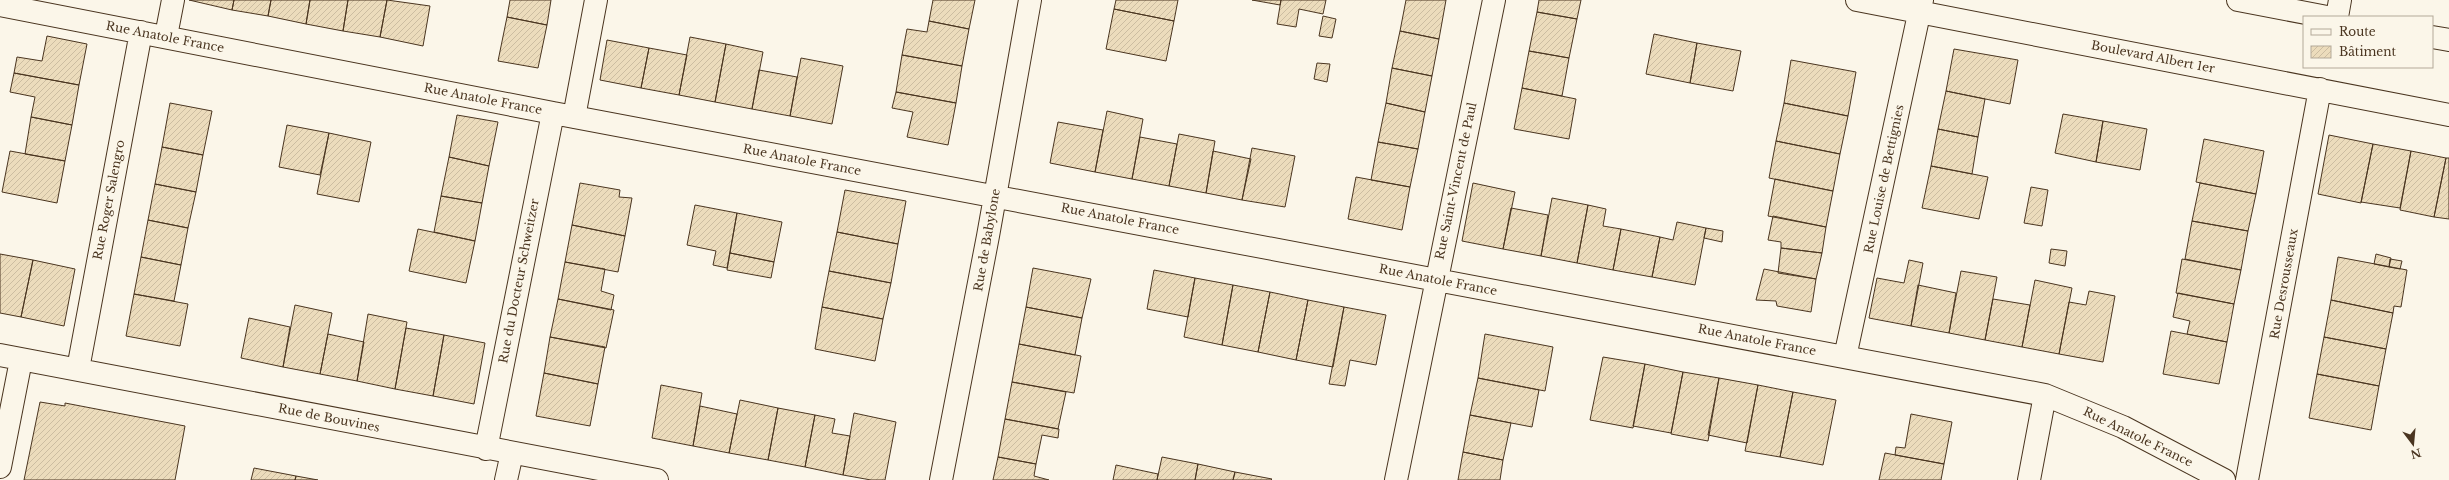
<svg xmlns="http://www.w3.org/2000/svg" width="2449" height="480" font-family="'Libre Baskerville',serif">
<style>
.building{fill:url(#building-hatch);stroke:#4a3520}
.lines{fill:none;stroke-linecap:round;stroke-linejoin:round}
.minor-casing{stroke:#4a3520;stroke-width:24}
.minor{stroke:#fbf6e9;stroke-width:22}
.labels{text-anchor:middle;stroke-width:3;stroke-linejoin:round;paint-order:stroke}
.street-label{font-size:12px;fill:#4a3520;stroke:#fbf6e9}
</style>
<defs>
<pattern id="building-hatch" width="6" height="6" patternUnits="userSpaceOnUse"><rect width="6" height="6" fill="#ecdcbc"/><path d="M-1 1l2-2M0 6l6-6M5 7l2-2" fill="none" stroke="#ccbda1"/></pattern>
</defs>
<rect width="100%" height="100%" fill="#fbf6e9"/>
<path class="building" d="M 189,0 L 234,0 L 232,10 Z
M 234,0 L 271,0 L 268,16 L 232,10 Z
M 271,0 L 310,0 L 306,24 L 268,16 Z
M 310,0 L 348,0 L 343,31 L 306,24 Z
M 348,0 L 387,0 L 380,37 L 343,31 Z
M 387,0 L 430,6 L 423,46 L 380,37 Z
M 510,0 L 551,0 L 547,25 L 507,17 Z
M 933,0 L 975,0 L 969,29 L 929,21 Z
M 1116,0 L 1178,0 L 1174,21 L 1114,9 Z
M 1252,0 L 1281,0 L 1280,5 Z
M 1281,0 L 1326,0 L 1323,14 L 1299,9 L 1296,27 L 1277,24 Z
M 1406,0 L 1446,0 L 1439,39 L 1400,31 Z
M 1539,0 L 1581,0 L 1577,19 L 1537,12 Z
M 1114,9 L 1174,21 L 1166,61 L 1106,49 Z
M 1537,12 L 1577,19 L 1569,58 L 1529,51 Z
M 1323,16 L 1336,19 L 1332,38 L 1319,36 Z
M 507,17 L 547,25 L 538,68 L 498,61 Z
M 929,21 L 969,29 L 962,66 L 902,55 L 907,29 L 927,32 Z
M 1400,31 L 1439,39 L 1432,76 L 1392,68 Z
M 1654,34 L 1697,43 L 1690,83 L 1646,74 Z
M 47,36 L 87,44 L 79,85 L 14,73 L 17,57 L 42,61 Z
M 690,37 L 726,44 L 715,102 L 679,95 Z
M 607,40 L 649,48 L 641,88 L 600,80 Z
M 1697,43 L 1741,51 L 1733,91 L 1690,83 Z
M 726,44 L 763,52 L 752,109 L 715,102 Z
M 649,48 L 687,55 L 679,95 L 641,88 Z
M 1954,49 L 2018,60 L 2010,104 L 1946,91 Z
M 1529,51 L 1569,58 L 1562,96 L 1522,88 Z
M 902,55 L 962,66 L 956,103 L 896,92 Z
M 801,58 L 843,66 L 832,124 L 790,116 Z
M 1791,60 L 1856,72 L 1848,116 L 1784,103 Z
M 1317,63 L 1330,64 L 1327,82 L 1314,79 Z
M 1392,68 L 1432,76 L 1425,112 L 1386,103 Z
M 759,70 L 797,77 L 790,116 L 752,109 Z
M 14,73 L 79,85 L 72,125 L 31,117 L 35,97 L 10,92 Z
M 1522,88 L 1576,99 L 1569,139 L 1514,129 Z
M 1946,91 L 1985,99 L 1978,137 L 1938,129 Z
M 896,92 L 956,103 L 948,145 L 907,137 L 913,112 L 892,108 Z
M 170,103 L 212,111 L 203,155 L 162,147 Z
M 1386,103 L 1425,112 L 1418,149 L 1378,142 Z
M 1784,103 L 1848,116 L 1840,154 L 1776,141 Z
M 1107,111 L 1143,119 L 1132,179 L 1095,172 Z
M 2063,114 L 2103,121 L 2096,162 L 2055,153 Z
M 457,115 L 498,122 L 489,166 L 449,157 Z
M 31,117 L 72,125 L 65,161 L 25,154 Z
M 2103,121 L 2147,129 L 2140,170 L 2096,162 Z
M 1058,122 L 1103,130 L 1095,172 L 1050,163 Z
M 287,125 L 329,133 L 320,175 L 279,167 Z
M 1938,129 L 1978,137 L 1972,174 L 1931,166 Z
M 329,133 L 371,142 L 359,202 L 317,194 Z
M 1179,134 L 1215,141 L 1206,193 L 1169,186 Z
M 2329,135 L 2373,144 L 2361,203 L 2318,194 Z
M 1140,137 L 1177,144 L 1169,186 L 1132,179 Z
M 2204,139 L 2264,151 L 2256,194 L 2196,182 Z
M 1776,141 L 1840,154 L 1833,191 L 1769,178 Z
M 1378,142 L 1418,149 L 1410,187 L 1371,180 Z
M 2373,144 L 2411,151 L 2400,208 L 2361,202 Z
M 162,147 L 203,155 L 196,192 L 155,184 Z
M 1252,148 L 1295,156 L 1285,207 L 1242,200 Z
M 10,151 L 65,161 L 57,203 L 2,192 Z
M 1213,151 L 1251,159 L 1242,200 L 1206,193 Z
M 2411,151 L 2446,158 L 2434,217 L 2400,210 Z
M 449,157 L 489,166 L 482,203 L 441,196 Z
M 2446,158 L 2449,158 L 2449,219 L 2434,217 Z
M 1931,166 L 1988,177 L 1979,219 L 1922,208 Z
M 1356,177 L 1410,187 L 1402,230 L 1348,219 Z
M 1775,179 L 1833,191 L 1826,227 L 1768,216 Z
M 580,183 L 620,190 L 619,197 L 632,198 L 625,236 L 572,225 Z
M 1473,183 L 1515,192 L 1503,249 L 1462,241 Z
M 2200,183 L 2256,194 L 2248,231 L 2192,221 Z
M 155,184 L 196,192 L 188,228 L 148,220 Z
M 2031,187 L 2048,190 L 2042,226 L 2024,223 Z
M 845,190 L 906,201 L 898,244 L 837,232 Z
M 441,196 L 482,203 L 475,241 L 434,232 Z
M 1552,198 L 1588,205 L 1577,263 L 1541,256 Z
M 695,205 L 737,213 L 727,268 L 713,265 L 716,251 L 687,245 Z
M 1588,205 L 1606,209 L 1603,226 L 1621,229 L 1613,270 L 1577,263 Z
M 1511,208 L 1548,215 L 1541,256 L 1503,249 Z
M 737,213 L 782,222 L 774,262 L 730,253 Z
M 1773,216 L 1826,227 L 1822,253 L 1781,248 L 1781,242 L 1768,240 Z
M 148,220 L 188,228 L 181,265 L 141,257 Z
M 2192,221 L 2248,231 L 2241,270 L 2185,259 Z
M 1677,222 L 1706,228 L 1695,285 L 1652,277 L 1660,237 L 1673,240 Z
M 572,225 L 625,236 L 618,272 L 565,262 Z
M 1706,228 L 1723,231 L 1722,242 L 1704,238 Z
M 418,229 L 475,241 L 466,283 L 409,271 Z
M 1621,229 L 1660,237 L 1652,277 L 1613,270 Z
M 837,232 L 898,244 L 891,283 L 829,271 Z
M 1781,248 L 1822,253 L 1816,279 L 1778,273 Z
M 2051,249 L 2067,251 L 2065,266 L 2049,263 Z
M 730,253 L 774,262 L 771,278 L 727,270 Z
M 0,254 L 33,260 L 21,317 L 0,313 Z
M 2376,254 L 2391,258 L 2389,267 L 2374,264 Z
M 141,257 L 181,265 L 174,301 L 134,294 Z
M 2338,257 L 2407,270 L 2401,307 L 2394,306 L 2393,313 L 2331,300 Z
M 2182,259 L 2241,270 L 2234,304 L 2176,293 Z
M 2390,259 L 2402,261 L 2400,269 L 2389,267 Z
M 33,260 L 75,269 L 64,326 L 21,317 Z
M 1909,260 L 1923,263 L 1911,326 L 1869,318 L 1877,278 L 1904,283 Z
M 565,262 L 605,269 L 601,291 L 614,295 L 611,310 L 558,299 Z
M 1033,268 L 1091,279 L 1082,318 L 1026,307 Z
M 1764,269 L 1816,279 L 1811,312 L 1777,306 L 1776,301 L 1756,300 Z
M 1154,270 L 1195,278 L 1188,317 L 1147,309 Z
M 829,271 L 891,283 L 883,319 L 822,307 Z
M 1961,271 L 1997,277 L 1985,340 L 1949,333 Z
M 1195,278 L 1233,285 L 1222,345 L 1184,337 Z
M 2035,280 L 2072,288 L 2059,354 L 2022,347 Z
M 1233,285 L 1270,292 L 1258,352 L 1222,345 Z
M 1918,285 L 1956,293 L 1949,333 L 1911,326 Z
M 2089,291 L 2115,296 L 2103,362 L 2059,354 L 2069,302 L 2086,305 Z
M 1270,292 L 1308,300 L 1296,360 L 1258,352 Z
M 2178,293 L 2234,304 L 2227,342 L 2187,334 L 2190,321 L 2173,317 Z
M 134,294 L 188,304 L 180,346 L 126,336 Z
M 558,299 L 614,310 L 606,348 L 550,337 Z
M 1993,299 L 2030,305 L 2022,347 L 1985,340 Z
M 1308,300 L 1344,307 L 1333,367 L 1296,360 Z
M 2331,300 L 2393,313 L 2386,349 L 2324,337 Z
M 295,305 L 332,313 L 320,374 L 283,367 Z
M 822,307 L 883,319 L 875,361 L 815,349 Z
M 1026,307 L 1082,318 L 1075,355 L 1019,344 Z
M 1344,307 L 1386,315 L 1376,365 L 1350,360 L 1345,386 L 1329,384 Z
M 368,314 L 407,322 L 395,389 L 357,381 Z
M 249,318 L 290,327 L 283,367 L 241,358 Z
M 406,328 L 444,335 L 433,396 L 395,389 Z
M 2171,331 L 2227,342 L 2219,384 L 2163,374 Z
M 328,334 L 364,342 L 357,381 L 320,374 Z
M 1485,334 L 1553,347 L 1545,391 L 1478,378 Z
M 444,335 L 485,343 L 474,404 L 433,396 Z
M 550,337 L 605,347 L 598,384 L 544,373 Z
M 2324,337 L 2386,349 L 2379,386 L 2317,374 Z
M 1019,344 L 1081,356 L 1074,393 L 1012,382 Z
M 1603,357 L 1645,364 L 1633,428 L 1590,420 Z
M 1645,364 L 1683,372 L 1671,433 L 1633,426 Z
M 1683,372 L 1719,378 L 1708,441 L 1671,434 Z
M 544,373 L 598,384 L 590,426 L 536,416 Z
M 2317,374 L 2379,386 L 2371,430 L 2309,418 Z
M 1478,378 L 1539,390 L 1532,427 L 1470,415 Z
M 1719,378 L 1758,385 L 1747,443 L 1708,435 Z
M 1012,382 L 1066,392 L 1058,429 L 1005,419 Z
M 661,385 L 702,393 L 693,446 L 652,438 Z
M 1758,385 L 1793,392 L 1780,457 L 1745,451 Z
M 1793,392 L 1836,400 L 1823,465 L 1780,457 Z
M 740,400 L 778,408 L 768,460 L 729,453 Z
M 40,402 L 65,406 L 65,403 L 185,426 L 175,480 L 24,480 Z
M 700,406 L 737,414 L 729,453 L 693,446 Z
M 778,408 L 815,415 L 805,467 L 768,460 Z
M 854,413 L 896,422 L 885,480 L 871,480 L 843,475 Z
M 1911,414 L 1952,422 L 1944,464 L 1895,455 L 1896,447 L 1905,448 Z
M 815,415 L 835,419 L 832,433 L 850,436 L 843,475 L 805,467 Z
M 1470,415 L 1511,423 L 1503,460 L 1463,452 Z
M 1005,419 L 1059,429 L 1058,438 L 1042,435 L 1036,464 L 998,457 Z
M 1463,452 L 1503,460 L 1500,480 L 1458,480 Z
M 1885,453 L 1944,464 L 1941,480 L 1879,480 Z
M 998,457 L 1036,464 L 1034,476 L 1049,480 L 993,480 Z
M 1162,457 L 1198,464 L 1195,480 L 1157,480 Z
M 1198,464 L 1235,472 L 1233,480 L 1195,480 Z
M 1116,465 L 1158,474 L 1157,480 L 1113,480 Z
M 254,468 L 296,476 L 295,480 L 251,480 Z
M 1235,472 L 1272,479 L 1271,480 L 1233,480 Z
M 296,476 L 318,480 L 295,480 Z"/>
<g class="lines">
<defs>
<path id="minor" d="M 1857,0 L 2449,115
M 2238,0 L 2327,17
M 0,5 L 553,113 L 2045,395 L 2123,427 L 2224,480
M 2337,17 L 2340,0
M 166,36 L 173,0
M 2432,37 L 2449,40
M 574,117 L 596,0
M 0,355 L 657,480
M 1845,357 L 1922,0
M 78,369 L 141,32
M 486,449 L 553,113
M 0,467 L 21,360
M 506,480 L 512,453
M 941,480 L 988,236 L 1030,0
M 1396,480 L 1494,0
M 2029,480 L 2045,395
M 2247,480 L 2320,89"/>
</defs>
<use href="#minor" class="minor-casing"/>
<use href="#minor" class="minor"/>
</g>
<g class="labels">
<g class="street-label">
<text transform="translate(165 37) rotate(11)" y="4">Rue Anatole France</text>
<text transform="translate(2153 57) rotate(11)" y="4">Boulevard Albert 1er</text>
<text transform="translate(483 99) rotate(11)" y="4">Rue Anatole France</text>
<text transform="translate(802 160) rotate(11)" y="4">Rue Anatole France</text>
<text transform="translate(1884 179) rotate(-78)" y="4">Rue Louise de Bettignies</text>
<text transform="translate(1456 181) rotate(-78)" y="4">Rue Saint-Vincent de Paul</text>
<text transform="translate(109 200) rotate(-79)" y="4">Rue Roger Salengro</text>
<text transform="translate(1120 219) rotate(11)" y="4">Rue Anatole France</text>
<text transform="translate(987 240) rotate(-80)" y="4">Rue de Babylone</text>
<text transform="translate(1438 280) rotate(11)" y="4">Rue Anatole France</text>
<text transform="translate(519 281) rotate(-79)" y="4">Rue du Docteur Schweitzer</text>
<text transform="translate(2284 284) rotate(-80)" y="4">Rue Desrousseaux</text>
<text transform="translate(1757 340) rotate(11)" y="4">Rue Anatole France</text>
<text transform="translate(329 418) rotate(11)" y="4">Rue de Bouvines</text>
<text transform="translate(2138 437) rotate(26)" y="4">Rue Anatole France</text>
</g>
</g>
<rect x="2303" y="16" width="130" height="52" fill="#fbf6e9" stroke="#b4a999"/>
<rect x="2311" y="29" width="20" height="6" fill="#fbf6e9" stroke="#b4a999"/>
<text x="2339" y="36" font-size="12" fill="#4a3520">Route</text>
<rect x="2311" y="46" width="20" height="12" fill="url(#building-hatch)" stroke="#b4a999"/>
<text x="2339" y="56" font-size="12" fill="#4a3520">Bâtiment</text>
<g transform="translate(2413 444) rotate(164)" stroke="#fbf6e9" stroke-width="3" paint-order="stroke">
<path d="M0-3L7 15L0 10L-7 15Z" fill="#4a3520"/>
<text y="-6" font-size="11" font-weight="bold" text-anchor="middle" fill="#4a3520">N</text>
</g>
</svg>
